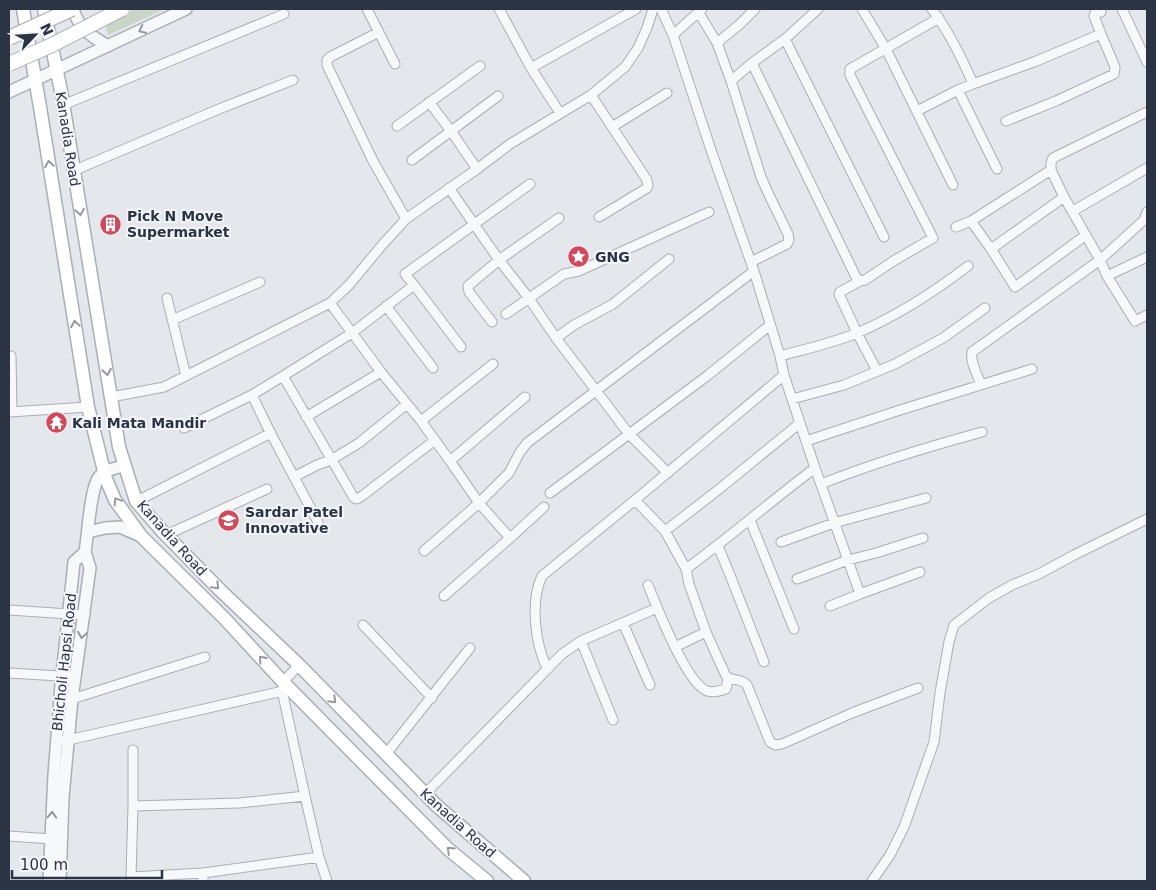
<svg xmlns="http://www.w3.org/2000/svg" width="1156" height="890" font-family="'DejaVu Sans',sans-serif">
<style>
.green{fill:#c9d6c5}
.lines{fill:none;stroke-linecap:round;stroke-linejoin:round}
.minor-casing{stroke:#a9aeb7;stroke-width:11}
.tertiary-casing{stroke:#a9aeb7;stroke-width:14}
.secondary-casing{stroke:#a9aeb7;stroke-width:15}
.minor{stroke:#f7f8fa;stroke-width:9}
.tertiary{stroke:#f7f8fa;stroke-width:11}
.secondary{stroke:#fff;stroke-width:12}
.primary-bridge-casing{stroke:#a3abb8;stroke-width:16;stroke-linecap:butt}
.primary-bridge{stroke:#fff;stroke-width:14}
.oneway{stroke:#9196a0}
.oneway2{stroke:#959aa2}
.labels{text-anchor:middle;stroke-width:4;stroke-linejoin:round;paint-order:stroke}
.street-label{font-size:14px;fill:#2b3445;stroke:#f4f6f9}
.poi-label{font-size:14px;font-weight:bold;fill:#2b3445;stroke:#f4f6f9;text-anchor:start}
</style>
<rect width="100%" height="100%" fill="#e4e7ec"/>
<path class="green" d="M 129,9 L 165,9 L 108,35 L 105,22 Z"/>
<g class="lines">
<defs>
<path id="minor" d="M 367,9 L 395,64
M 499,9 L 531,68 L 560,113
M 661,9 L 673,35 L 712,153 L 754,271 L 780,356 L 784,375 L 815,468 C 771,501 730,537 686,569
M 862,9 L 886,49 L 953,185
M 1122,9 L 1147,62
M 699,13 L 717,43
M 379,32 L 330,57 L 327,60 L 327,65 L 373,161 L 406,219
M 673,35 L 702,9
M 785,39 L 884,237
M 752,63 L 856,277 L 860,281 L 865,280 L 895,260 L 933,238 L 850,75 L 850,69 L 939,18
M 531,68 L 636,9
M 731,81 L 752,63 L 785,39 L 818,9
M 973,84 L 1034,62 L 1101,34 L 1094,16 L 1095,13 L 1101,12
M 958,90 L 997,169
M 591,95 L 647,180 L 648,185 L 647,188 L 599,217
M 429,102 L 451,131 L 477,169
M 63,105 L 284,14
M 917,111 L 958,90 L 973,84 C 962,58 949,32 932,9
M 1147,112 L 1053,158 L 1051,163 L 1051,170 L 1064,197 L 1100,260 L 1107,276 L 1135,321 L 1147,315
M 1006,121 L 1056,101 L 1114,74 L 1115,67 L 1101,34
M 397,126 L 480,66
M 612,127 L 667,93
M 412,160 L 498,96
M 73,171 L 219,109 L 293,80
M 449,188 L 499,260 L 528,297 L 556,338 L 629,434 L 668,473
M 1073,211 L 1147,168
M 971,221 L 991,249 L 1064,197
M 956,227 L 971,221 L 1051,170
M 991,249 L 1015,287 L 1086,235
M 751,262 L 787,244 L 789,240 L 788,234 L 769,195 L 761,177 L 731,81 L 717,43 L 740,24 L 755,9
M 1107,276 L 1147,257
M 860,281 L 840,292 L 839,294 L 857,333 L 877,371
M 414,285 L 405,274 L 530,184
M 167,298 L 186,376
M 330,303 L 381,372 L 421,421
M 386,306 L 433,368
M 506,314 L 564,274 L 579,271 L 601,261 L 709,212
M 172,320 L 260,282
M 492,322 L 469,292 L 468,286 L 499,260 L 559,218
M 556,338 L 574,325 L 613,304 L 669,259
M 11,356 L 12,412
M 780,356 C 806,349 833,343 857,333 C 897,316 934,292 968,266
M 493,364 L 421,421 L 450,461 L 479,503 L 510,538
M 283,376 L 354,498 L 357,499 L 362,496 L 435,440
M 981,384 C 977,374 970,362 972,352 L 1100,260 L 1144,220 L 1147,212
M 252,395 L 270,432 L 318,522
M 111,397 L 164,387 L 330,303 L 349,285 L 383,244 L 406,219 L 477,169 L 510,144 L 591,95 L 625,67 L 638,48 L 647,28 L 653,9
M 792,399 L 844,385 L 895,364 L 943,338 L 985,308
M 9,412 L 88,407
M 306,417 L 381,372
M 184,428 L 252,395 L 283,376 L 352,333 L 414,285 L 461,347
M 806,441 L 897,411 L 1032,369
M 450,461 L 525,397
M 815,468 L 860,594
M 294,477 L 317,465 L 331,460 L 359,443 L 407,404
M 821,484 C 874,463 927,447 982,432
M 550,493 L 707,376 L 770,325
M 635,500 L 665,531 L 718,490 L 800,423
M 137,501 L 271,433
M 750,520 L 794,629
M 665,531 L 686,569 L 689,584 L 706,632 L 726,676 C 732,682 740,677 747,685 L 770,742 L 775,745 L 782,744 L 852,713 L 918,688
M 166,535 L 267,489
M 781,542 L 834,523 L 926,498
M 718,546 L 730,575 L 764,662
M 424,551 L 479,503 L 509,473 L 520,452 L 527,443 L 754,271
M 797,579 L 848,560 L 876,553 L 923,538
M 648,585 C 657,607 686,683 707,691 C 714,693 719,691 726,689 L 728,679
M 444,596 L 510,538 L 544,507
M 830,606 L 860,594 L 920,572
M 9,610 L 85,615
M 623,623 L 650,685
M 363,625 L 432,698
M 581,641 L 613,720
M 675,647 L 706,632
M 547,668 C 535,644 530,601 542,576 L 635,500 L 784,375
M 9,673 L 76,677
M 72,699 L 205,657
M 64,741 L 283,691
M 386,754 L 470,648
M 425,794 L 562,654 L 581,641 L 657,608
M 305,796 L 319,857 L 327,881
M 133,806 L 133,750
M 9,836 L 51,839
M 203,873 L 319,857
M 203,881 L 203,873 L 131,877 L 133,806 L 239,803 L 305,796 L 283,695 L 283,682 L 299,665
M 872,881 L 890,855 L 904,827 L 934,742 L 940,693 L 949,642 L 954,625 L 989,598 L 1012,585 L 1039,574 L 1074,555 L 1147,519"/>
<path id="tertiary" d="M 73,9 C 79,29 91,36 108,46
M 9,92 L 186,9
M 88,532 L 105,528 L 120,527 L 141,536
M 49,881 L 54,775 L 61,685 L 74,562 L 85,552 C 88,535 90,489 99,477 C 104,470 116,468 124,466
M 60,881 L 63,797 L 72,699 L 90,568 L 85,552"/>
<path id="secondary" d="M 23,9 L 40,107 L 88,407 L 106,479 L 115,500 L 141,536 L 225,619 L 283,682 L 448,849 L 487,881
M 44,9 L 61,91 L 119,447 L 136,501 L 163,532 L 220,590 L 299,665 L 437,806 L 524,881"/>
</defs>
<use href="#minor" class="minor-casing"/>
<use href="#tertiary" class="tertiary-casing"/>
<use href="#secondary" class="secondary-casing"/>
<use href="#minor" class="minor"/>
<use href="#tertiary" class="tertiary"/>
<use href="#secondary" class="secondary"/>
<defs>
<path id="primary-bridge" d="M 9,38 L 72,9
M 9,64 L 52,45 L 122,9"/>
</defs>
<use href="#primary-bridge" class="primary-bridge-casing"/>
<use href="#primary-bridge" class="primary-bridge"/>
</g>
<defs><path id="oneway-chevron" d="M-2-3.5L2.5 0L-2 3.5" fill="none" stroke-width="1.6" stroke-linecap="round" stroke-linejoin="round" transform="scale(1.25)"/></defs>
<g class="oneway">
<use href="#oneway-chevron" transform="translate(142 30) rotate(154)"/>
<use href="#oneway-chevron" transform="translate(82 635) rotate(98)"/>
<use href="#oneway-chevron" transform="translate(52 815) rotate(-87)"/>
</g>
<g class="oneway2">
<use href="#oneway-chevron" transform="translate(49 164) rotate(-99)"/>
<use href="#oneway-chevron" transform="translate(80 212) rotate(81)"/>
<use href="#oneway-chevron" transform="translate(75 324) rotate(-99)"/>
<use href="#oneway-chevron" transform="translate(107 372) rotate(81)"/>
<use href="#oneway-chevron" transform="translate(117 501) rotate(-122)"/>
<use href="#oneway-chevron" transform="translate(216 586) rotate(45)"/>
<use href="#oneway-chevron" transform="translate(262 659) rotate(-132)"/>
<use href="#oneway-chevron" transform="translate(333 700) rotate(45)"/>
<use href="#oneway-chevron" transform="translate(450 850) rotate(-137)"/>
</g>
<defs>
<symbol id="building-disc" viewBox="-11 -11 22 22"><circle r="9.5" fill="#d1495b" stroke="#f4f6f9"/><path d="M-4-6H4V6H1V3H-1V6H-4ZM-2.5-4.3h1.7v1.8h-1.7ZM.8-4.3h1.7v1.8H.8ZM-2.5-1h1.7V.8h-1.7ZM.8-1h1.7V.8H.8Z" fill="#fff"/></symbol>
<symbol id="sight-disc" viewBox="-11 -11 22 22"><circle r="9.5" fill="#d1495b" stroke="#f4f6f9"/><path d="M0-6L1.8-2.2L6-1.7L2.9 1.2L3.7 5.4L0 3.3L-3.7 5.4L-2.9 1.2L-6-1.7L-1.8-2.2Z" fill="#fff"/></symbol>
<symbol id="temple-disc" viewBox="-11 -11 22 22"><circle r="9.5" fill="#d1495b" stroke="#f4f6f9"/><path d="M0-6L5-2H3V0L6.5 2.5H4V6H1.5V3h-3V6H-4V2.5H-6.5L-3 0V-2H-5Z" fill="#fff"/></symbol>
<symbol id="school-disc" viewBox="-11 -11 22 22"><circle r="9.5" fill="#d1495b" stroke="#f4f6f9"/><path d="M0-5L7-2L0 1L-7-2ZM-4 1L0 2.5L4 1V4Q0 6-4 4Z" fill="#fff"/></symbol>
</defs>
<g fill-rule="evenodd">
<use href="#building-disc" x="98" y="212" width="25" height="25"/>
<use href="#sight-disc" x="566" y="244" width="25" height="25"/>
<use href="#temple-disc" x="44" y="410" width="25" height="25"/>
<use href="#school-disc" x="216" y="508" width="25" height="25"/>
</g>
<g class="labels">
<g class="street-label">
<text transform="translate(68 139) rotate(81)" y="5">Kanadia Road</text>
<text transform="translate(172 538) rotate(48)" y="5">Kanadia Road</text>
<text transform="translate(64 662) rotate(-84)" y="5">Bhicholi Hapsi Road</text>
<text transform="translate(458 823) rotate(42)" y="5">Kanadia Road</text>
</g>
<g class="poi-label">
<text x="127" y="221">Pick N Move<tspan x="127" dy="16">Supermarket</tspan></text>
<text x="595" y="262">GNG</text>
<text x="72" y="428">Kali Mata Mandir</text>
<text x="245" y="517">Sardar Patel<tspan x="245" dy="16">Innovative</tspan></text>
</g>
</g>
<rect width="1156" height="890" fill="none" stroke="#2b3445" stroke-width="20"/>
<g transform="translate(35 35) rotate(65)" stroke="#f4f6f9" stroke-width="4" paint-order="stroke">
<path d="M0-4L9 19L0 12L-9 19Z" fill="#2b3445"/>
<text y="-8" font-size="14" font-weight="bold" text-anchor="middle" fill="#2b3445">N</text>
</g>
<path d="M12 870v8h150v-8" fill="none" stroke="#2b3445" stroke-width="2.5"/>
<text x="20" y="870" font-size="15" fill="#2b3445" stroke="#f4f6f9" stroke-width="4" paint-order="stroke">100 m</text>
</svg>
